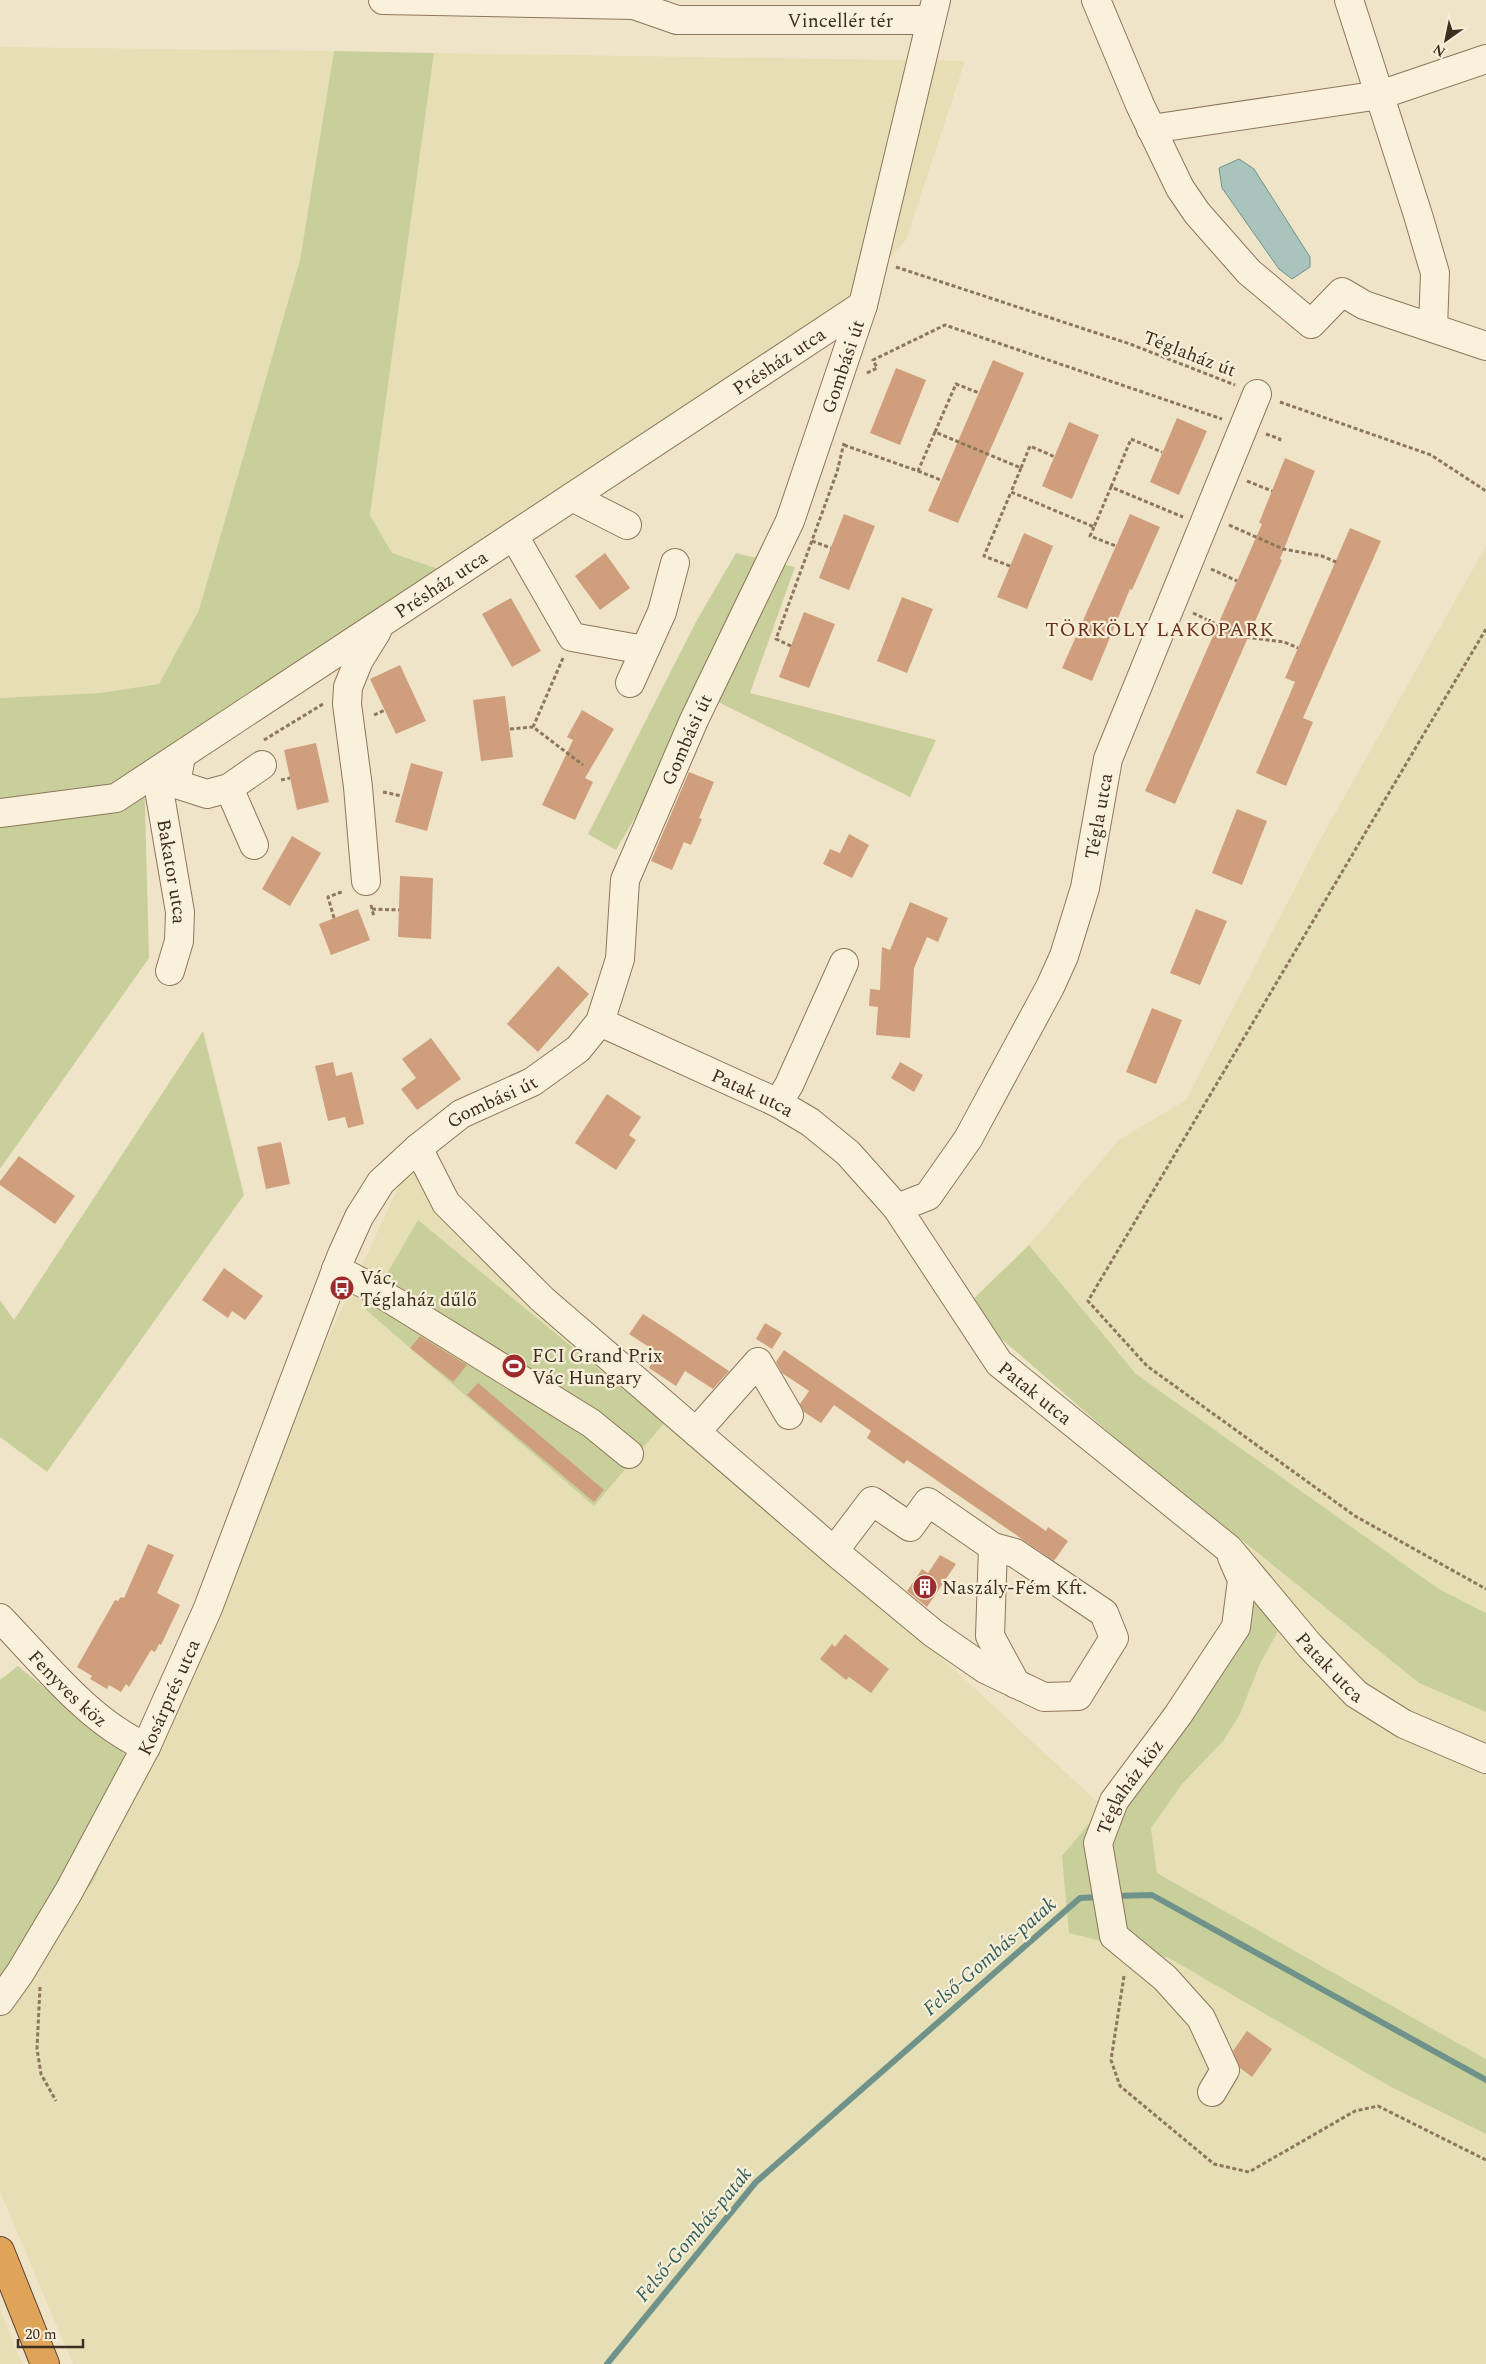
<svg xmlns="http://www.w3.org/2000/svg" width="1486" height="2364" font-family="Spectral,serif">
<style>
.farmland{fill:#e6deb5}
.green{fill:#c9cf9b}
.water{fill:#a9c4bc;stroke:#6f938a}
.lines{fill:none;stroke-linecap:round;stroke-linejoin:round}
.stream{stroke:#6f938a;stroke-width:6}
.building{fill:#cf9f7d}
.minor-casing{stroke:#8d765c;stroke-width:30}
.highway-casing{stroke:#5b4430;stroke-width:30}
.path{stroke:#8d765c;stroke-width:3;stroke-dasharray:4 2.5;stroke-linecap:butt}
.minor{stroke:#faf1dc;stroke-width:28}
.highway{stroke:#e0a458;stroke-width:28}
.labels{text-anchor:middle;stroke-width:4.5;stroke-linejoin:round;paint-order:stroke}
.street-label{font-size:19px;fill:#3d2e20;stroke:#f7eed8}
.poi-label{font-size:19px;fill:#3d2e20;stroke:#f7eed8;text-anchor:start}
.neighbourhood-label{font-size:20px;letter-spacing:1px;fill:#6b2e1e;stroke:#f7eed8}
.water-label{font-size:20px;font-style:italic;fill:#2f5d5a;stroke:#f7eed8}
</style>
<rect width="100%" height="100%" fill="#f0e4c8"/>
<path class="farmland" d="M 0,47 L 334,51 L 300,260 L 199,610 L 159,685 L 100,693 L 0,698 Z
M 434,53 L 965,61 L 906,240 L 827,323 L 447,572 L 392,553 L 370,515 Z
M 1486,546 L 1486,1613 L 1439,1589 L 1136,1374 L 1029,1245 L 1119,1140 L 1186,1100 L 1316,847 Z
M 408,1166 L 1103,1807 L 1069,1932 L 1169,1958 L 1389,2086 L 1486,2134 L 1486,2364 L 73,2364 L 0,2192 L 0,1993 L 93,1882 L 298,1403 Z
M 1233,1534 L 1419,1683 L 1486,1712 L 1486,2059 L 1157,1873 L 1151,1828 L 1183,1783 L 1259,1666 L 1278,1631 L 1232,1569 Z
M 0,2309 L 22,2364 L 0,2364 Z"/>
<path class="green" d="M 334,51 L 434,53 L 370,515 L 392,553 L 447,572 L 144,767 L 149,958 L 0,1169 L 0,698 L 100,693 L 159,684 L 199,610 L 300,260 Z
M 736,553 L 795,567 L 750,693 L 936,740 L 910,797 L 706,696 L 616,850 L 588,834 L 697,620 Z
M 203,1031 L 244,1195 L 47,1472 L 0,1437 L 0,1300 L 14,1320 Z
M 418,1220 L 664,1423 L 594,1506 L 366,1310 Z
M 1029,1245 L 1136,1374 L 1439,1589 L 1486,1613 L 1486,1712 L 1419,1683 L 1120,1442 L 965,1307 Z
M 1232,1569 L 1278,1631 L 1259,1666 L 1240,1714 L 1223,1741 L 1183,1783 L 1151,1828 L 1157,1873 L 1486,2059 L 1486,2134 L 1389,2086 L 1169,1958 L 1069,1933 L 1062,1856 L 1103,1807 L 1228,1630 Z
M 18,1666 L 142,1768 L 93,1882 L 0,1993 L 0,1680 Z"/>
<path class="water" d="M 1239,159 L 1254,169 L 1310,257 L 1310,267 L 1292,279 L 1279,269 L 1222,188 L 1219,168 Z"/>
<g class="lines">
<path class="stream" d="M 1115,1896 L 1152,1895 L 1486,2080
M 607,2364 L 756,2182 L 1080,1898 L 1100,1897"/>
</g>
<path class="building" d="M 993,360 L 1024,373 L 958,523 L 928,511 Z
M 896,368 L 926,380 L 900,445 L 870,433 Z
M 1177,418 L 1207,431 L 1179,495 L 1150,482 Z
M 1069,422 L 1099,435 L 1072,499 L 1042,486 Z
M 1285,458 L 1315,471 L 1280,559 L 1282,560 L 1175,804 L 1145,791 L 1262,524 L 1259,523 Z
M 844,514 L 875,526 L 849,590 L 819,578 Z
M 1130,514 L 1160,527 L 1132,590 L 1130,589 L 1092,681 L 1062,668 Z
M 1350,528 L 1381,541 L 1303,718 L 1313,722 L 1286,786 L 1256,773 L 1295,682 L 1285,678 Z
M 1024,533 L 1053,546 L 1027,609 L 997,597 Z
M 605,553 L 630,588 L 600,610 L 575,576 Z
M 902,597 L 933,609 L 907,673 L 877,661 Z
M 511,598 L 541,651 L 512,667 L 482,614 Z
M 804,612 L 835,624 L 809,688 L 779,677 Z
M 400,665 L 426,721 L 396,734 L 370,679 Z
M 505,696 L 513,757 L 481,761 L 473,700 Z
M 582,710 L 614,729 L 585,778 L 593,782 L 575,820 L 542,805 L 573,740 L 567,737 Z
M 316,743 L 329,802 L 297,810 L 284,750 Z
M 411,763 L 443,772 L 427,831 L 395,822 Z
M 689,772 L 714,782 L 699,818 L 702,819 L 691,845 L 684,842 L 672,870 L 651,861 Z
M 1237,809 L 1267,821 L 1242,885 L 1212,873 Z
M 849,834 L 869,845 L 852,878 L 823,864 L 830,849 L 840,853 Z
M 292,836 L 321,853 L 290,906 L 262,889 Z
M 400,876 L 433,878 L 431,939 L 398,937 Z
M 910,902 L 948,918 L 938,942 L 927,937 L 914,968 L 910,1038 L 876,1035 L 878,1007 L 869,1006 L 870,989 L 880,990 L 882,947 L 890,950 Z
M 358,909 L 370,940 L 331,955 L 319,924 Z
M 1196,909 L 1227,921 L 1200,985 L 1170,973 Z
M 558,966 L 589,994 L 538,1052 L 507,1024 Z
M 1152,1008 L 1182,1020 L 1156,1084 L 1126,1072 Z
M 431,1038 L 461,1079 L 417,1110 L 401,1089 L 416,1078 L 402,1059 Z
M 333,1062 L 336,1076 L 352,1072 L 364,1124 L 348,1128 L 345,1117 L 328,1121 L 315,1066 Z
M 900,1062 L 923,1075 L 914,1092 L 891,1078 Z
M 607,1094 L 641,1117 L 629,1135 L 636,1140 L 616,1170 L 575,1143 Z
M 281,1142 L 290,1184 L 266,1189 L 257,1147 Z
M 19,1156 L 75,1196 L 55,1224 L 0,1185 L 0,1181 Z
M 224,1268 L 263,1296 L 245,1320 L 232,1311 L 228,1318 L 202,1300 Z
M 643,1314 L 665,1328 L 729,1371 L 713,1389 L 685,1371 L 676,1386 L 649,1368 L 658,1353 L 629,1334 Z
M 765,1323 L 782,1333 L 772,1349 L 756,1339 Z
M 420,1336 L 467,1365 L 453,1382 L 410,1348 Z
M 784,1350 L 1046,1531 L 1048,1527 L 1068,1541 L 1054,1561 L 907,1460 L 904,1464 L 867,1438 L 871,1431 L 834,1405 L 821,1423 L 804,1412 L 800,1404 L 809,1391 L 782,1373 L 776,1362 Z
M 478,1383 L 604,1490 L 594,1502 L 467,1395 Z
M 148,1544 L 174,1555 L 157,1593 L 180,1605 L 161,1645 L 159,1644 L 155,1652 L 151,1650 L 129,1687 L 126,1684 L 121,1692 L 109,1685 L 107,1689 L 90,1679 L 92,1676 L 77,1667 L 115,1600 L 118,1601 L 121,1597 L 124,1598 Z
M 940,1555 L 956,1564 L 927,1607 L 907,1591 L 922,1569 L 928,1573 Z
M 845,1634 L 889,1669 L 871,1693 L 849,1677 L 846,1680 L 820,1659 L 832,1644 L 835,1647 Z
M 1247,2031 L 1272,2049 L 1252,2077 L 1240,2068 L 1233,2051 Z"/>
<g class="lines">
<defs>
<g id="minor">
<path id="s1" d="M 383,0 L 634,5 L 677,20 L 931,20"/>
<path d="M 1096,0 L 1140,105 L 1180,188 L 1197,213 L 1249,272 L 1311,324 L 1342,292 L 1364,305 L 1486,346"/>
<path d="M 1349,0 L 1418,215 L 1435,273 L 1433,328"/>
<path d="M 1151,129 L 1380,95 L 1486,59"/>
<path d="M 572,497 L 627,525"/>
<path d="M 514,536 L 572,637 L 644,650"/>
<path d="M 630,683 L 662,612 L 675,563"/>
<path d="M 181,756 L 176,784 L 207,794 L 229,788 L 262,765"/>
<path id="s2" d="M 156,772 L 180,912 L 179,941 L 170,971"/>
<path d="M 229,788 L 254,845"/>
<path id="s3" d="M 0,813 L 116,798 L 863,305"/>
<path d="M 366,881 L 358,787 L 347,704 L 348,687 L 359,660 L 377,631"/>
<path id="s4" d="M 600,1022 L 778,1103 L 810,1122 L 848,1153 L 897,1208 L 999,1363 L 1229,1549 L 1310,1646 L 1356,1694 L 1404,1724 L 1486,1759"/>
<path d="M 778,1103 L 789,1085 L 844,963"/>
<path d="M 418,1148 L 446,1203 L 542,1299 L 834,1551 L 872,1501 L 910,1527 L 928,1502 L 993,1547 L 1015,1553 L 1104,1613 L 1114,1638 L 1078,1696 L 1044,1697 L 985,1669 L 933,1633 L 834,1551"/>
<path id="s5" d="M 897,1208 L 928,1196 L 968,1139 L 1050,987 L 1064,956 L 1085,888 L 1108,759 L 1257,394"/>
<path d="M 336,1269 L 374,1289 L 591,1423 L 629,1454"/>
<path d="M 696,1432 L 758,1362 L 789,1415"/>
<path d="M 993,1547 L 990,1636 L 1016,1684"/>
<path id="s6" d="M 0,1618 C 44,1663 88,1721 146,1747"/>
<path id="s7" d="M 0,2001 L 20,1973 L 69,1891 L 146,1747 L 208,1608 L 341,1257 L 359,1217 L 381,1182 L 418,1148 L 461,1114 L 532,1082 L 578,1049 L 600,1022 L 620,959 L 625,880 L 694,720 L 790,521 L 863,305 L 936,0"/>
<path id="s8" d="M 1212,2092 L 1225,2070 L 1201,2018 L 1165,1978 L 1114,1936 L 1098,1843 L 1114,1801 L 1178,1715 L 1236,1627 L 1242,1580 L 1232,1557"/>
</g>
<path id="highway" d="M 0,2251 L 45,2364"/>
</defs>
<use href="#minor" class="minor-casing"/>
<use href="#highway" class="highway-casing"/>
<path class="path" d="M 896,267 L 1130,344 L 1235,385
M 867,373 L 877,368 L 873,360 L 945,325 L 1222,419
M 1280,402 L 1431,455 L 1486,491
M 935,432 L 956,384 L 979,393
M 1266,434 L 1280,439 L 1279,443
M 844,445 L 918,471 L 935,432 L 1021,468 L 1011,492 L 1094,527 L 1111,487 L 1183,517
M 1021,468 L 1030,446 L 1055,457
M 918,471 L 941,480
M 1247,481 L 1272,491
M 1111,487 L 1131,439 L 1162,452
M 1229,525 L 1283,549 L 1322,556 L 1336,562
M 1094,527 L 1090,536 L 1116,546
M 812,541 L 831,548
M 1010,566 L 984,556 L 1011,492
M 1211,569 L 1237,581
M 1193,613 L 1244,637 L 1284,642 L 1298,648
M 1486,629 L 1088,1301 L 1147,1366 L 1355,1516 L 1486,1589
M 791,646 L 776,639 L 837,472 L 844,443
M 563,658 L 533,727 L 583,765
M 374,715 L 385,710
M 510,729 L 533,727
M 264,740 L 323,704
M 281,780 L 290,778
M 383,792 L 402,796
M 371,905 L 374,917
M 372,909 L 399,910
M 334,918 L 328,897 L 344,891
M 1124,1976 L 1111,2060 L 1120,2086 L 1214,2164 L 1249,2172 L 1355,2111 L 1378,2106 L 1486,2160
M 40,1987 L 37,2049 L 41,2074 L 56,2101"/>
<use href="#minor" class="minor"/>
<use href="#highway" class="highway"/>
</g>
<defs>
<symbol id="bus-disc" viewBox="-11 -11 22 22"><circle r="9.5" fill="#9e2a2b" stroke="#f7eed8"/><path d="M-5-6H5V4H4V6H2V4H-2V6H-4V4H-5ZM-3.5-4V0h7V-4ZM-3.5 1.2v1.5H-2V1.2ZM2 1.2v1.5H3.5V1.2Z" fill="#fff"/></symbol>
<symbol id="stadium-disc" viewBox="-11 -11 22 22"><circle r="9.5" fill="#9e2a2b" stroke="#f7eed8"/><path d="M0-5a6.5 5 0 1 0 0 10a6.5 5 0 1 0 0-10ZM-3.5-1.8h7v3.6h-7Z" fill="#fff"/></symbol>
<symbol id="building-disc" viewBox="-11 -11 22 22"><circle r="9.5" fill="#9e2a2b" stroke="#f7eed8"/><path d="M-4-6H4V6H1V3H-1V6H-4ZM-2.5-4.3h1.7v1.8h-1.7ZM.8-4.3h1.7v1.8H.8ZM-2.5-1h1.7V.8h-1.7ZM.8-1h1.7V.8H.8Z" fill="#fff"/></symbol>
</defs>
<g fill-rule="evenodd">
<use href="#bus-disc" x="328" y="1274" width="28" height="28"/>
<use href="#stadium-disc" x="500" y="1352" width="28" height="28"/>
<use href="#building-disc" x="911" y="1573" width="28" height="28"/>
</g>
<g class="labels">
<g class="street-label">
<text dy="7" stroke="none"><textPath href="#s1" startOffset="460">Vincellér tér</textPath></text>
<text transform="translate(1190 353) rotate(21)" y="7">Téglaház út</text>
<text dy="7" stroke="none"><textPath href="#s3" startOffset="911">Présház utca</textPath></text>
<text dy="7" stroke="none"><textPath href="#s7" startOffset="1884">Gombási út</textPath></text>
<text dy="7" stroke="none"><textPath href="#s3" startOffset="506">Présház utca</textPath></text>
<text dy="7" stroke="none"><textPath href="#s7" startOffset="1479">Gombási út</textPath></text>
<text dy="7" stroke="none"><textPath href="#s5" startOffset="454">Tégla utca</textPath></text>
<text dy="7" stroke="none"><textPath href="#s2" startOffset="101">Bakator utca</textPath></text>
<text dy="7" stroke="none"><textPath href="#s4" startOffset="168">Patak utca</textPath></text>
<text dy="7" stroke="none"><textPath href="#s7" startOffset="1044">Gombási út</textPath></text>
<text dy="7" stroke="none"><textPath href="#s4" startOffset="588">Patak utca</textPath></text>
<text dy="7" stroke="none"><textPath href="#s4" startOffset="992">Patak utca</textPath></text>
<text dy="7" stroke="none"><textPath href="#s6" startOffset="98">Fenyves köz</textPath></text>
<text dy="7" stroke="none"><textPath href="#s7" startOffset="348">Kosárprés utca</textPath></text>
<text dy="7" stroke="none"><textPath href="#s8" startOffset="362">Téglaház köz</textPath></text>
</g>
<g class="poi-label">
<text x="360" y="1284">Vác,<tspan x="360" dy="22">Téglaház dűlő</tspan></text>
<text x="532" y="1362">FCI Grand Prix<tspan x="532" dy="22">Vác Hungary</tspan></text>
<text x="942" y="1594">Naszály-Fém Kft.</text>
</g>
<g class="neighbourhood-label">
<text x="1160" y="636">TÖRKÖLY LAKÓPARK</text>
</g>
<g class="water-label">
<text transform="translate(989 1956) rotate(-41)" y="7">Felső-Gombás-patak</text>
<text transform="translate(693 2234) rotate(-50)" y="7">Felső-Gombás-patak</text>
</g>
</g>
<g transform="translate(1446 40) rotate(213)" stroke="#f7eed8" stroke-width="4" paint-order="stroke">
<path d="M0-4L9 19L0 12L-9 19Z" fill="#3d2e20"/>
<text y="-8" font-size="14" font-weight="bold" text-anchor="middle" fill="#3d2e20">N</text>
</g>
<path d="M18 2339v8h65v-8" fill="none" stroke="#3d2e20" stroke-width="2.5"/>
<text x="25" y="2339" font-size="15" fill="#3d2e20" stroke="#f7eed8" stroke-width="4" paint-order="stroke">20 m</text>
</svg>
